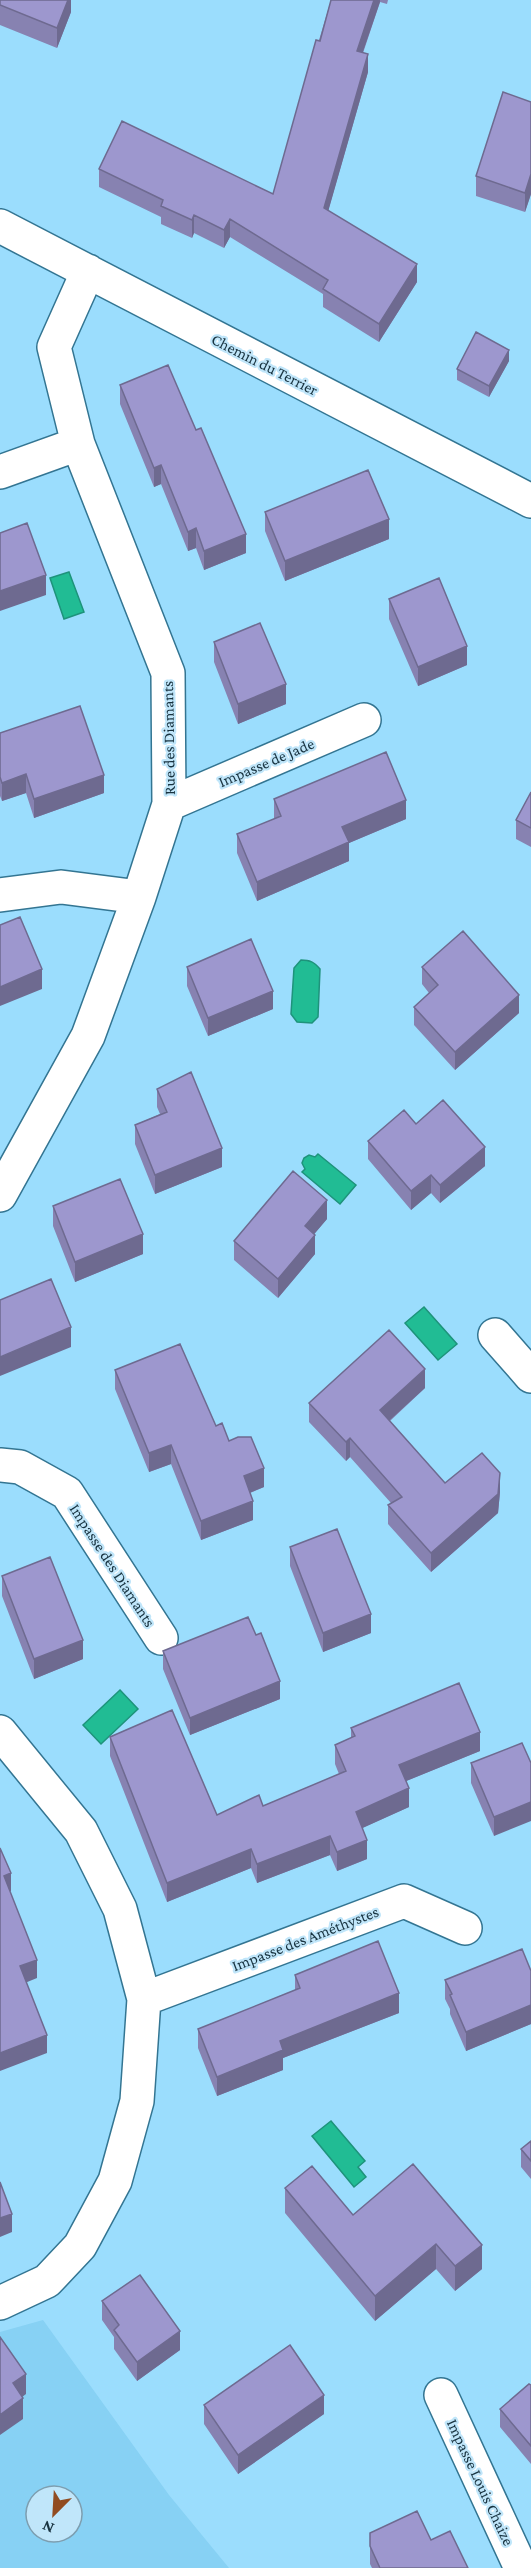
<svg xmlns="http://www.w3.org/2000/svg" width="531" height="2568" font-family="'Crimson Pro',serif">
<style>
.built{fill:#87d1f4;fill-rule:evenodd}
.water{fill:#21bc94;stroke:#1e937b;stroke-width:1.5}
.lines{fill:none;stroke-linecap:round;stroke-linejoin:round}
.minor-casing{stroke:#337592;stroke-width:36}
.minor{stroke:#fff;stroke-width:33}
.wall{fill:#8782b1}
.shaded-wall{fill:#6e6a90}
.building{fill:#9d97ce;stroke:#6e6a90;stroke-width:1.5}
.labels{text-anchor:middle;stroke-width:4.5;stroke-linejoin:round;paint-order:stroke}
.street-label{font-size:16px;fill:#183340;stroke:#c0e6fa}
</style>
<rect width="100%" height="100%" fill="#9bddfd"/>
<path class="built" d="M 43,2320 L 169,2495 L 229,2568 L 0,2568 L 0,2332 ZM 36,2496 L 72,2496 L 72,2532 L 36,2532 Z"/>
<path class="water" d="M 69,572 L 84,612 L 64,619 L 50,578 Z
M 301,960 C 310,960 314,962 320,969 L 318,1017 L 312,1023 L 297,1022 L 291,1014 L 294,968 Z
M 318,1154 L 356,1185 L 340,1204 L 302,1172 L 305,1169 L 302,1163 L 304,1158 L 309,1155 L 315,1157 Z
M 424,1307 L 457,1344 L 438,1360 L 405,1323 Z
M 120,1690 L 138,1709 L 101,1744 L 83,1725 Z
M 331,2121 L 365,2161 L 358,2167 L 366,2177 L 354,2187 L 312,2136 Z"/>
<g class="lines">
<defs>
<path id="minor" d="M 0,226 L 531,501
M 0,472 L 78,444
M 169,804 L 364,720
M 0,895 L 61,887 L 139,897
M 0,1195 L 88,1036 L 139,897 L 169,804 L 168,673 L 78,444 L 54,347 L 88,271
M 495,1335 L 531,1376
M 0,1465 L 20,1467 L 67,1493 L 161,1638
M 0,1732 L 81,1831 L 120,1909 L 144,1999 L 137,2101 L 115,2181 L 80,2246 L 47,2281 L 0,2303
M 144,1999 L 404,1901 L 465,1928
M 441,2395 L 521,2568"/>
</defs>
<use href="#minor" class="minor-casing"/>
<use href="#minor" class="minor"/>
</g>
<path class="wall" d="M 0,0 L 71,0 L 71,12 L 57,48 L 0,25 Z
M 331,0 L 388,0 L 387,4 L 380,2 L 363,53 L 368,72 L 328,211 L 417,282 L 379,342 L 323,307 L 323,294 L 230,237 L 224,248 L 194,233 L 192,238 L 161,224 L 161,217 L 99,187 L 99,169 L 273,194 Z
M 531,102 L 531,194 L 525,212 L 476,196 L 476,176 Z
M 509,361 L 489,397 L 457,380 L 457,369 Z
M 120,385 L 196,430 L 246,553 L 204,570 L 196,548 L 188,551 L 161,484 L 154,487 L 120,404 Z
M 265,512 L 389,539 L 285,581 L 265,531 Z
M 389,599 L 467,665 L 418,686 L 389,619 Z
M 214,642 L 286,704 L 238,724 L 214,662 Z
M 0,733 L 104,793 L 34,818 L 26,793 L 2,801 L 0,796 Z
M 531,792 L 531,847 L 516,839 L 516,820 Z
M 274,799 L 406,819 L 349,843 L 349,861 L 257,901 L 237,853 L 237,834 L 274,819 Z
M 187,967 L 273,1009 L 208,1036 L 187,986 Z
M 422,967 L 519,1013 L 455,1070 L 414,1025 L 414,1007 L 429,993 L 422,984 Z
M 157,1089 L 222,1167 L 155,1194 L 135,1144 L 135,1125 L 160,1114 L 157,1107 Z
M 416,1124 L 485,1166 L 440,1203 L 431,1193 L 411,1210 L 368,1159 L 368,1141 Z
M 53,1206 L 143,1254 L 75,1282 L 53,1226 Z
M 327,1219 L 314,1234 L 315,1254 L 278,1298 L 234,1260 L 234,1241 Z
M 115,1370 L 216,1426 L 229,1441 L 264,1487 L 250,1493 L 253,1520 L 201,1540 L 171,1464 L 149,1472 L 115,1389 Z
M 425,1388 L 390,1421 L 445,1483 L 500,1492 L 498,1513 L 431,1572 L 388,1524 L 388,1505 L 391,1503 L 350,1457 L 346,1461 L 309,1422 L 309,1403 Z
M 290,1547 L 371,1633 L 323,1652 L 290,1566 Z
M 2,1576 L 83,1659 L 34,1679 L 2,1596 Z
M 163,1651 L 280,1699 L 190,1735 L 163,1669 Z
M 351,1728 L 480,1751 L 406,1781 L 409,1807 L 362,1828 L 367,1859 L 337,1871 L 330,1855 L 257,1883 L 251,1868 L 167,1902 L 110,1756 L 110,1737 L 217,1815 L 263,1806 L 339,1774 L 335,1764 L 335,1745 L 351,1738 Z
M 471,1763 L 531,1763 L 494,1836 L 471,1783 Z
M 531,1971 L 531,2024 L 466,2051 L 450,2014 L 450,2009 L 445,1999 L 445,1980 Z
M 295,1975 L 399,2013 L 283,2058 L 283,2070 L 217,2096 L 198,2048 L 198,2029 L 295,1990 Z
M 531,2141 L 531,2179 L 521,2167 L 521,2149 Z
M 413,2164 L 482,2269 L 455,2291 L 436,2269 L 375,2321 L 285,2213 L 285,2188 L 353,2215 Z
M 102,2301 L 180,2350 L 137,2381 L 114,2349 L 114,2337 L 102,2320 Z
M 531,2385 L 531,2464 L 500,2427 L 500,2409 Z
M 204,2405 L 324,2414 L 238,2474 L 204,2424 Z
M 370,2533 L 431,2540 L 468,2568 L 372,2568 L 370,2564 Z"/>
<path class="shaded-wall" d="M 68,0 L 71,0 L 71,12 L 57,48 L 57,28 Z
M 374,0 L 380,0 L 380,2 L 357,69 L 357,51 Z
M 368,54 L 368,72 L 324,226 L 324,208 Z
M 531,174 L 531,194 L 525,212 L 525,193 Z
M 194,215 L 194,233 L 192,238 L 192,220 Z
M 230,219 L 230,237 L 224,248 L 224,230 Z
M 417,264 L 417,282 L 379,342 L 379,324 Z
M 509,350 L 509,361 L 489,397 L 489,386 Z
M 161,465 L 161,484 L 154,487 L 154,468 Z
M 389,519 L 389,539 L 285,581 L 285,561 Z
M 196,528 L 196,548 L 188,551 L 188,532 Z
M 246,534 L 246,553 L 204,570 L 204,551 Z
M 46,575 L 46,595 L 0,611 L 0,591 Z
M 467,646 L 467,665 L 418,686 L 418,667 Z
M 286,684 L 286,704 L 238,724 L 238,704 Z
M 26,774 L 26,793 L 2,801 L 2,783 Z
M 104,775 L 104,793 L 34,818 L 34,799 Z
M 406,800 L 406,819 L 349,843 L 349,861 L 257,901 L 257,882 L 342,827 Z
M 42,969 L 42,989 L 0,1006 L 0,987 Z
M 273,991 L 273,1009 L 208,1036 L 208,1018 Z
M 519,995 L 519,1013 L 455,1070 L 455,1052 Z
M 485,1147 L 485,1166 L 440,1203 L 440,1185 Z
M 222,1148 L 222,1167 L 155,1194 L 155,1175 Z
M 431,1175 L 431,1193 L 411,1210 L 411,1191 Z
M 327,1200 L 327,1219 L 305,1245 L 305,1226 Z
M 143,1234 L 143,1254 L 75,1282 L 75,1262 Z
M 315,1235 L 315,1254 L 278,1298 L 278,1279 Z
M 71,1327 L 71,1347 L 0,1376 L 0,1357 Z
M 425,1369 L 425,1388 L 380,1429 L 380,1410 Z
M 350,1438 L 350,1457 L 346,1461 L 346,1442 Z
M 171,1445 L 171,1464 L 149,1472 L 149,1453 Z
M 264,1468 L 264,1487 L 244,1495 L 244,1476 Z
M 500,1473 L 500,1492 L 498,1513 L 431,1572 L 431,1553 Z
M 253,1501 L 253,1520 L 201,1540 L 201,1521 Z
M 371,1614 L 371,1633 L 323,1652 L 323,1633 Z
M 83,1640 L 83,1659 L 34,1679 L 34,1659 Z
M 280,1681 L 280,1699 L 190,1735 L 190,1718 Z
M 480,1732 L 480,1751 L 399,1784 L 399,1765 Z
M 409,1788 L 409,1807 L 356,1831 L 356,1812 Z
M 531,1802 L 531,1821 L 494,1836 L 494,1817 Z
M 330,1836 L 330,1855 L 257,1883 L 257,1864 Z
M 367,1840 L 367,1859 L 337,1871 L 337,1852 Z
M 251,1849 L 251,1868 L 167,1902 L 167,1883 Z
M 11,1873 L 11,1891 L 4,1894 L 4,1876 Z
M 37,1960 L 37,1978 L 20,1985 L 20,1966 Z
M 399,1993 L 399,2013 L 283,2058 L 283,2070 L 217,2096 L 217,2077 L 280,2041 Z
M 531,2005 L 531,2024 L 466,2051 L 466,2032 Z
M 47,2035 L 47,2053 L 0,2071 L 0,2053 Z
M 12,2214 L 12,2232 L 0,2237 L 0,2218 Z
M 436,2244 L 436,2269 L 375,2321 L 375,2296 Z
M 482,2245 L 482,2269 L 455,2291 L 455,2266 Z
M 180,2331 L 180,2350 L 137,2381 L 137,2362 Z
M 26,2374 L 26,2394 L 13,2404 L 13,2383 Z
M 324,2395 L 324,2414 L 238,2474 L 238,2455 Z
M 23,2398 L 23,2419 L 0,2435 L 0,2415 Z"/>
<path class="building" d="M 0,0 L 68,0 L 57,28 L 0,5 Z
M 331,0 L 374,0 L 357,51 L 368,54 L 324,208 L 417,264 L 379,324 L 323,289 L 328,280 L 230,219 L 224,230 L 194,215 L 192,220 L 161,206 L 163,200 L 99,169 L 122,121 L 273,194 L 316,40 L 320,41 Z
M 503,92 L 531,102 L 531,174 L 525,193 L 476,176 Z
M 476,332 L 509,350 L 489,386 L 457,369 Z
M 168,365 L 196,430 L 201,428 L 246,534 L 204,551 L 196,528 L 188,532 L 161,465 L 154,468 L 120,385 Z
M 368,470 L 389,519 L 285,561 L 265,512 Z
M 27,523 L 46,575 L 0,591 L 0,533 Z
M 439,578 L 467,646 L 418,667 L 389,599 Z
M 260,623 L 286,684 L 238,704 L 214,642 Z
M 80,706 L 104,775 L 34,799 L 26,774 L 2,783 L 0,777 L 0,733 Z
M 386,752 L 406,800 L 342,827 L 349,842 L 257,882 L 237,834 L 281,816 L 274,799 Z
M 531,792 L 531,828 L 516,820 Z
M 20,917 L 42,969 L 0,987 L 0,925 Z
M 463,931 L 519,995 L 455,1052 L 414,1007 L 438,985 L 422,967 Z
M 251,939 L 273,991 L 208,1018 L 187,967 Z
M 191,1072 L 222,1148 L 155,1175 L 135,1125 L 167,1112 L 157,1089 Z
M 443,1100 L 485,1147 L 440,1185 L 431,1175 L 411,1191 L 368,1141 L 404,1110 L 416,1124 Z
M 293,1171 L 327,1200 L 305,1226 L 315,1235 L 278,1279 L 234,1241 Z
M 120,1179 L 143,1234 L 75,1262 L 53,1206 Z
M 51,1279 L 71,1327 L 0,1357 L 0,1300 Z
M 389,1330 L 425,1369 L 380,1410 L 445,1483 L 482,1453 L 500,1473 L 498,1494 L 431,1553 L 388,1505 L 402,1497 L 350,1438 L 346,1442 L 309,1403 Z
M 180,1344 L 216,1426 L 222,1423 L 229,1441 L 238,1437 L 251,1437 L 264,1468 L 244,1476 L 253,1501 L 201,1521 L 171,1445 L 149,1453 L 115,1370 Z
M 337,1529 L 371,1614 L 323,1633 L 290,1547 Z
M 50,1557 L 83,1640 L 34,1659 L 2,1576 Z
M 248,1617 L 256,1635 L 261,1633 L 280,1681 L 190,1718 L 163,1651 Z
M 459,1683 L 480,1732 L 399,1765 L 409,1788 L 356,1812 L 367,1840 L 337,1852 L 330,1836 L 257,1864 L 251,1849 L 167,1883 L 110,1737 L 172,1710 L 217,1815 L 259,1795 L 263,1806 L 346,1771 L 335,1745 L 355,1736 L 351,1728 Z
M 522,1743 L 531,1763 L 531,1802 L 494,1817 L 471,1763 Z
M 0,1848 L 11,1873 L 4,1876 L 37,1960 L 20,1966 L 47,2035 L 0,2053 Z
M 378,1941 L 399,1993 L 280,2041 L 283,2050 L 217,2077 L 198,2029 L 300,1988 L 295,1975 Z
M 522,1949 L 531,1971 L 531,2005 L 466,2032 L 450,1995 L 452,1994 L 445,1980 Z
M 531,2141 L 531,2161 L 521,2149 Z
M 413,2164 L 482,2245 L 455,2266 L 436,2244 L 375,2296 L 285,2188 L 312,2166 L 353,2215 Z
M 0,2182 L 12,2214 L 0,2218 Z
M 140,2275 L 180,2331 L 137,2362 L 114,2330 L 119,2325 L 102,2301 Z
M 0,2337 L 26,2374 L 13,2383 L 23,2398 L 0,2415 Z
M 290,2345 L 324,2395 L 238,2455 L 204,2405 Z
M 529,2384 L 531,2385 L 531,2446 L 500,2409 Z
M 417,2511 L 431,2540 L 450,2531 L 468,2568 L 380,2568 L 370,2546 L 370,2533 Z"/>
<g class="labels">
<g class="street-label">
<text transform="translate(265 364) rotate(27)" y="6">Chemin du Terrier</text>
<text transform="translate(168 738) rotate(-91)" y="6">Rue des Diamants</text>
<text transform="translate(266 762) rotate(-23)" y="6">Impasse de Jade</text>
<text transform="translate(113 1565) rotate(57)" y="6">Impasse des Diamants</text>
<text transform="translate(305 1938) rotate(-21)" y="6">Impasse des Améthystes</text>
<text transform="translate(481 2482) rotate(65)" y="6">Impasse Louis Chaize</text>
</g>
</g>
<g transform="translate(54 2514) rotate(204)"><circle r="28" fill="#c0e6fa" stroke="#7d9eb0" stroke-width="1.5"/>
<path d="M0-4.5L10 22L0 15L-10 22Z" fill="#914c21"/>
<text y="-9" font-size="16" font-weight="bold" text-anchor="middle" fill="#183340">N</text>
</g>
</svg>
